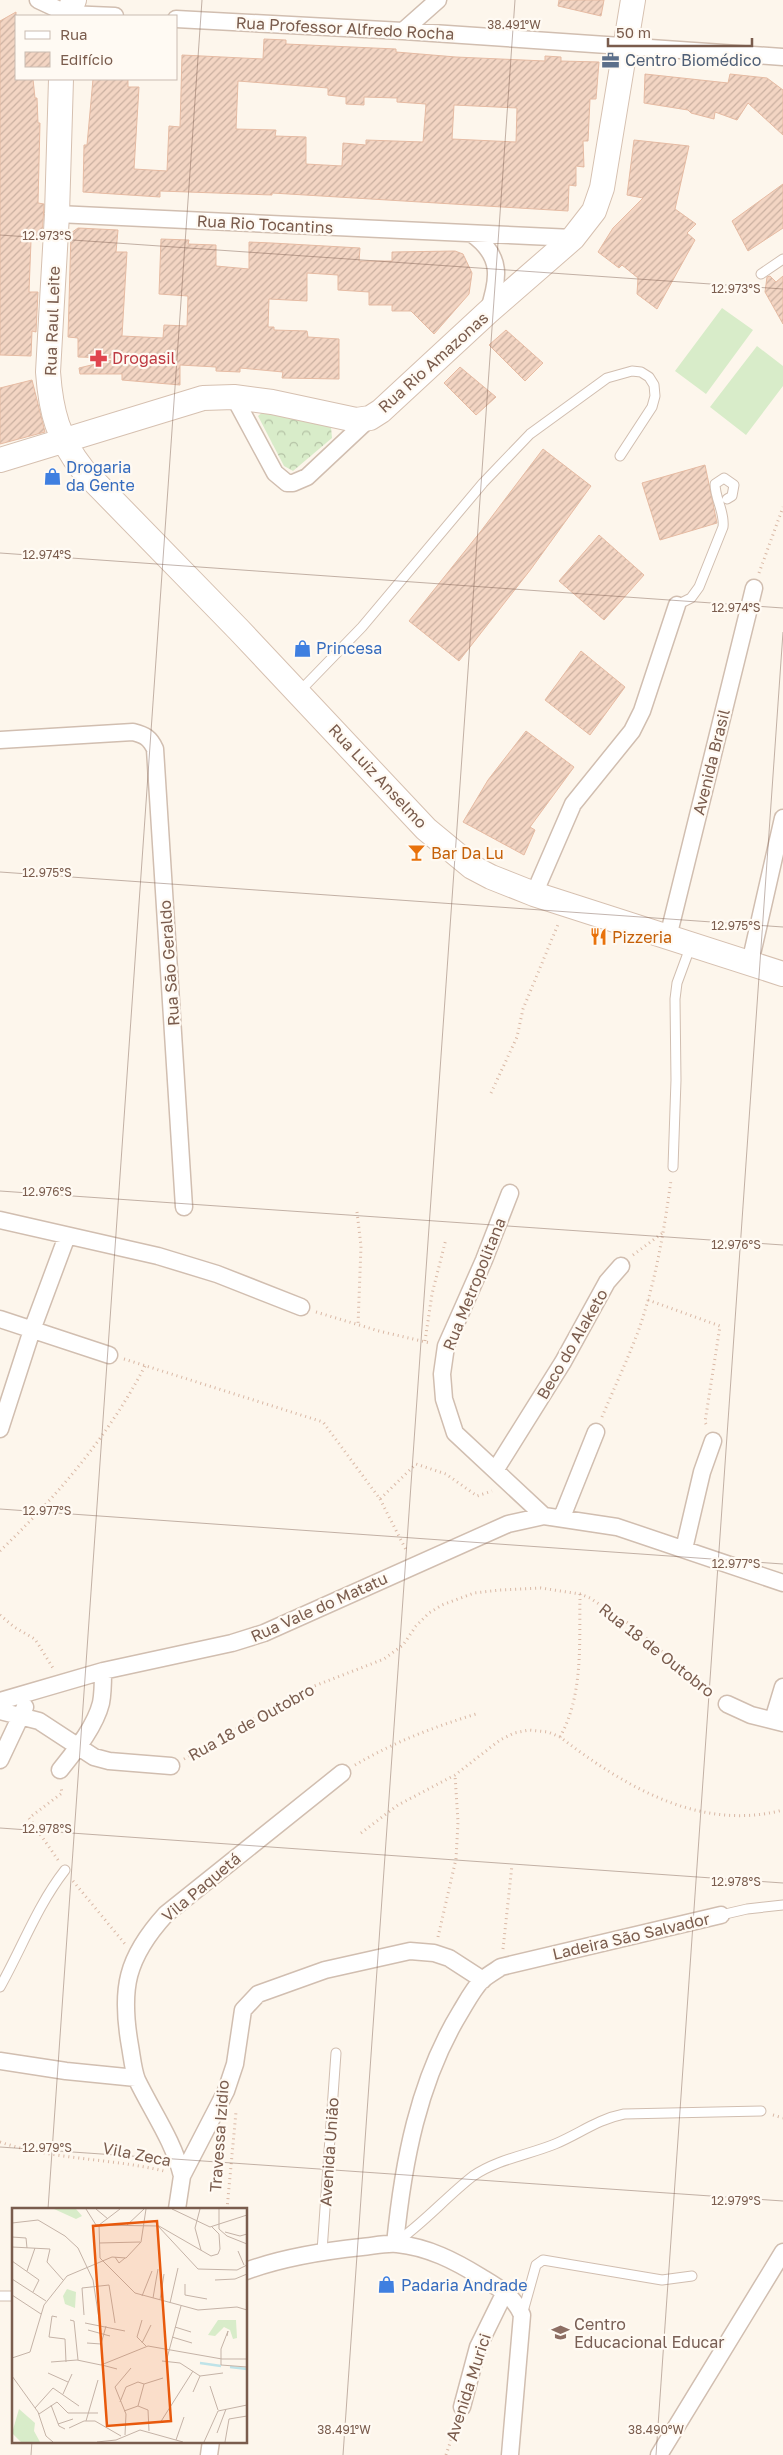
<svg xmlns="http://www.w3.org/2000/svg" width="783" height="2455" font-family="'Golos Text',sans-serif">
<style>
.grass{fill:#d8ecc9}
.park{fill:url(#park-crowns)}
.building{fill:url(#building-hatch);stroke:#e6bba3;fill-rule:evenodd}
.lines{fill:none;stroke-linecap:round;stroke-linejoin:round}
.lane-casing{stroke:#d1beb0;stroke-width:11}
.street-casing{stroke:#d1beb0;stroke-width:19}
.secondary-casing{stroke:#d6c0b0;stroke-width:26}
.path{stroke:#d9b8a5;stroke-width:3;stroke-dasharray:1 4;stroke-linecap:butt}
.lane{stroke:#fff;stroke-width:9}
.street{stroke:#fff;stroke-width:16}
.secondary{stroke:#fff;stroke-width:24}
.ticks{fill:none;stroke:#7a5c4d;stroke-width:1;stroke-opacity:0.45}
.labels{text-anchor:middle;stroke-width:4.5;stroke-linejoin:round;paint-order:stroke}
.street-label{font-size:16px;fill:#7a5c4d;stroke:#fffaf3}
.service-label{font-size:16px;fill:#4e5e75;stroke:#fffaf3;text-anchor:start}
.health-label{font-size:16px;fill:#be3a42;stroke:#fffaf3;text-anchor:start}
.shop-label{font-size:16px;fill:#366cbe;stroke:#fffaf3;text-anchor:start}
.food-label{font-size:16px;fill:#c56008;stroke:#fffaf3;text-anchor:start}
.education-label{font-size:16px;fill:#785e54;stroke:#fffaf3;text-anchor:start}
.inset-river{fill:none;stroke:#bfe3e8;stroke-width:2.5}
.inset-road{fill:none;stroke:#c5b3a7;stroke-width:1}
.view{fill:#e8590c;fill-opacity:0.15;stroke:#e8590c;stroke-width:2.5}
.inset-edge{fill:none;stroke:#7a5c4d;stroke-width:2.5}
.ticks-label{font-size:12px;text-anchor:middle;fill:#7a5c4d;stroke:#fffaf3;stroke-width:4.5;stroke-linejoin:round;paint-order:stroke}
</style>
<defs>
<pattern id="park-crowns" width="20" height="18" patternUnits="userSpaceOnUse" patternTransform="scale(1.25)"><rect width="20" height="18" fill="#d8ecc9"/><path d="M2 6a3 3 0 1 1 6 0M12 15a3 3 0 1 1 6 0" fill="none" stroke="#b4c2a5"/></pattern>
<pattern id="building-hatch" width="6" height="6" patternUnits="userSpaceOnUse" patternTransform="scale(1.25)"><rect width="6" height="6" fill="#f3d5c3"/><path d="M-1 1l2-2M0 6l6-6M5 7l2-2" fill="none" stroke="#cab0a1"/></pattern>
</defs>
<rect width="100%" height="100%" fill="#fdf6ec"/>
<path class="grass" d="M 722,308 L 753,330 L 706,394 L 675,371 Z
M 757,346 L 783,366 L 783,386 L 746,435 L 710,407 Z"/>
<path class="park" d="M 264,411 L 331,427 L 332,438 L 293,471 L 284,466 L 258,416 Z"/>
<path class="building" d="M 559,0 L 604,0 L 601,16 L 558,6 Z
M 16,12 L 16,79 L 33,79 L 35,98 L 37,98 L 38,123 L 40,123 L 38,203 L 44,204 L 42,241 L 31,241 L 29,292 L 38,292 L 36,332 L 32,331 L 31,356 L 0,355 L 0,21 Z
M 264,39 L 286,40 L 286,44 L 396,49 L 396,52 L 456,57 L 545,61 L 545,56 L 561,57 L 561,61 L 599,62 L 596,99 L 590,99 L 588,141 L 583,141 L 584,167 L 576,166 L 576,186 L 569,185 L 568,211 L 272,193 L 272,195 L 160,191 L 160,197 L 83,192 L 84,145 L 87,145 L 93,79 L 128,79 L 128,87 L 139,87 L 134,169 L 167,171 L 169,126 L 180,127 L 182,55 L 263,59 ZM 238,81 L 328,88 L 328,95 L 346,97 L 346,104 L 364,105 L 364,97 L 397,98 L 397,102 L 426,104 L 423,142 L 366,140 L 366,145 L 343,143 L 342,166 L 306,164 L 306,137 L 275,136 L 276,130 L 236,129 ZM 454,105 L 517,108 L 516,142 L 452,139 Z
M 645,74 L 728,83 L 730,74 L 767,78 L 783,90 L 783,135 L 748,103 L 737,120 L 715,112 L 714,119 L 691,113 L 688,110 L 644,103 Z
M 634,140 L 689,146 L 675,209 L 696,224 L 687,233 L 695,240 L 657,309 L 637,294 L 638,278 L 622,265 L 619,268 L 598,252 L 613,228 L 643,198 L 627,195 Z
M 783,184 L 783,228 L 748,251 L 732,221 Z
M 78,228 L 118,230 L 116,252 L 127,252 L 122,336 L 163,338 L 164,325 L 187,326 L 188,296 L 159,294 L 161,239 L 189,240 L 188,244 L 216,245 L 216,266 L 249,269 L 249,242 L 272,243 L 360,248 L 359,261 L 392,261 L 392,252 L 455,251 L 463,254 L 472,273 L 469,294 L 434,334 L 411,311 L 392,311 L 392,305 L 369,305 L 369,292 L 338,290 L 338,275 L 307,273 L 307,301 L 269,299 L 268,327 L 274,327 L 274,330 L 307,331 L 308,337 L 339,339 L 339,379 L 282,378 L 283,372 L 240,368 L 240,372 L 216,371 L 216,367 L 180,365 L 180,385 L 122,380 L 122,374 L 80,374 L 79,368 L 112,360 L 112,358 L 78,357 L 78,338 L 68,337 L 71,233 Z
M 770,276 L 776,282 L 783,276 L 783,324 L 765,292 L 767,277 Z
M 506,330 L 543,363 L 525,381 L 489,345 Z
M 460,367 L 496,397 L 476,415 L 444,383 Z
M 32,380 L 45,432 L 0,444 L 0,388 Z
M 543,449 L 591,486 L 531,569 L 459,661 L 409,621 L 481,531 Z
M 705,465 L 717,523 L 660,540 L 642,483 Z
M 599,535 L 644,575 L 604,620 L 559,581 Z
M 581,651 L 625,687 L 590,735 L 545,700 Z
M 526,731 L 574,767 L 530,827 L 535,830 L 524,855 L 463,822 L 488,780 Z"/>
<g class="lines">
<defs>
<path id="lane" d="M 761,274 L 783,259
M 677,605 L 691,598 L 699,587 L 723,527 C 725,512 715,499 715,484 L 724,478 L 734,485 L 732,496 L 727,499
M 299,692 L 362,627 L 483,483 L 530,434 L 607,378 L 632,371 L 641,372 L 649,377 L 654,385 L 655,396 L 652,407 L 620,456
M 673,1167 L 676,1080 L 675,999 L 677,983 L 691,945
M 721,1915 L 747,1909 L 783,1905
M 0,1987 C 22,1948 37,1906 65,1870
M 395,2243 C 424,2223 446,2197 473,2176 C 498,2159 528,2155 555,2144 C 579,2134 598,2119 624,2114 L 761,2111
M 322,2251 L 336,2053
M 0,2296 L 14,2296
M 522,2315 L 536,2265 L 543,2260 L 662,2280 L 692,2276"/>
<path id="street" d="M 38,0 L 68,14 L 115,16
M 176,19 L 403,31 L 783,57
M 403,31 L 438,0
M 57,214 L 573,238
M 472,234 C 503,256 499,279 488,312
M 234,397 L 275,473 L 287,483 L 293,483 L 307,477 L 370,418
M 0,740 L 133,732 C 145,735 150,738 155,749 L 184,1207
M 534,894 L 573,804 L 632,731 L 642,711 L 677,605
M 668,937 L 754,588
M 750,963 L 783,818
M 510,1193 L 484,1260 L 446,1346 L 442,1374 L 444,1399 L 455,1433 L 544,1516
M 0,1220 L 158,1256 L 217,1274 L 301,1307
M 0,1319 L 109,1355
M 0,1429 L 32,1330 L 67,1236
M 496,1469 L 563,1362 L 607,1282 L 621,1266
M 562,1517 L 596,1432
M 684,1549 L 702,1472 L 713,1441
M 0,1701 L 103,1671 L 232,1643 L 264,1633 L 508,1524 L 544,1516 L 617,1527 L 783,1583
M 727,1704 L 751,1715 L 783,1723
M 0,1711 L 39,1721 L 94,1757 L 109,1761 L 171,1766
M 773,1720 L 783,1687
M 0,1760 L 25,1707
M 60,1770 C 75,1751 95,1727 101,1703 C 103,1693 103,1681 103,1671
M 0,2061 L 66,2071 L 136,2078
M 182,2176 C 173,2140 153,2113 137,2080 C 133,2070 132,2057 130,2046 C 120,1989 126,1958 166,1914 L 342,1773
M 177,2209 L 182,2176 L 226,2091 L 235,2064 L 243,2010 L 258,1994 L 325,1970 L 410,1951 L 434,1953 L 449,1958 L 483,1980
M 395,2244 C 403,2163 418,2081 461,2011 C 467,2001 474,1988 482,1980 C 488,1975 495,1971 501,1967 L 721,1915
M 246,2271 C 284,2257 323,2251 362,2247 C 373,2246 386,2243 397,2244 C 428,2247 455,2261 481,2277 C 499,2288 514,2296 522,2315 L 510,2455
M 462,2407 L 478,2347 L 505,2292
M 209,2455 L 211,2441
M 659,2455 L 783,2252"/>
<path id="secondary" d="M 67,16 L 74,0
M 61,79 L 57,214 L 48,372 C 51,413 58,438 83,470 L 239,630 L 426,829 L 472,867 L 491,877 L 534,894 L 783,974
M 0,460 L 203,398 L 234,397 L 272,402 L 356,420 L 370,418 L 381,411 L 488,312 L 573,238 L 594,211 L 602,188 L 633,0"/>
</defs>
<use href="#lane" class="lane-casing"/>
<use href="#street" class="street-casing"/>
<use href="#secondary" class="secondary-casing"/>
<path class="path" d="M 759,573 L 783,507
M 491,1093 L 517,1037 L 523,1009 L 559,922
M 357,1212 L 361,1246 L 358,1325
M 633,1255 L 664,1232
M 648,1300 L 720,1326 L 705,1422 L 707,1426
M 316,1312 L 379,1331 L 430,1343
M 425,1341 L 432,1294 L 446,1239
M 124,1359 L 323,1422 L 380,1499 L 416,1464 L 446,1474 L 477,1496 L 492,1491
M 602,1417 C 614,1388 628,1359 639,1329 C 656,1280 664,1231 671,1180
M 380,1499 L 407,1552
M 0,1551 C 57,1496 108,1437 145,1366
M 0,1615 L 14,1627 L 35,1639 L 53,1668
M 560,1737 C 584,1694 579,1641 580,1594
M 184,1759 L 304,1690 L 384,1659 L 403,1645 L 416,1626 L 429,1613 L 442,1605 L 474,1593 L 500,1590 L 541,1588 L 580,1594 L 590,1598 L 631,1625 L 714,1696
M 355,1765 C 394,1742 434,1727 476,1714
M 361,1833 L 398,1805 L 455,1775 L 500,1740 L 514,1733 L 529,1730 L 548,1732 L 560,1737 C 624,1786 700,1832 783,1810
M 58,1860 L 29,1818 L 62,1793 L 61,1787
M 73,1881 L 125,1944
M 438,1937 L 456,1859 L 458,1822 L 455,1775
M 503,1949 L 512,1865
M 773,2115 L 783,2118
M 0,2142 C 53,2160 110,2158 164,2171
M 227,2209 L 236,2112
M 446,2455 L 457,2422"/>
<use href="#lane" class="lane"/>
<use href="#street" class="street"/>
<use href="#secondary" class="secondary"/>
</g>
<path class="ticks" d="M 0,235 L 783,289M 0,553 L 783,608M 0,872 L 783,927M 0,1191 L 783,1245M 0,1509 L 783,1564M 0,1828 L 783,1883M 0,2147 L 783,2201M 48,2209 L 202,0M 31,2455 L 32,2441M 343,2455 L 515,0M 656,2455 L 783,632"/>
<defs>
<symbol id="office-bare" viewBox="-9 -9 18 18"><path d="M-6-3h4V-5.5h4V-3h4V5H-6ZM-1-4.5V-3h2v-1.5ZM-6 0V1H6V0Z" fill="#5c6f8a" stroke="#fffaf3" stroke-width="2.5" paint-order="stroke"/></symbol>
<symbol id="pharmacy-bare" viewBox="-9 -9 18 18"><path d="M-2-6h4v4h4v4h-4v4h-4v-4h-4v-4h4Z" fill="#e0444e" stroke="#fffaf3" stroke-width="2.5" paint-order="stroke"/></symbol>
<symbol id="shop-bare" viewBox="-9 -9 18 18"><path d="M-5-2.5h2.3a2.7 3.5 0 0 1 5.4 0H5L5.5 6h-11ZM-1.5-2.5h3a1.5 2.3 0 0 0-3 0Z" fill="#3f7fe0" stroke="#fffaf3" stroke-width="2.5" paint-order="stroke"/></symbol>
<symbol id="bar-bare" viewBox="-9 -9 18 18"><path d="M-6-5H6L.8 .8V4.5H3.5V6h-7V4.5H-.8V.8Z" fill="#e8710a" stroke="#fffaf3" stroke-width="2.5" paint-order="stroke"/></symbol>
<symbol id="restaurant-bare" viewBox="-9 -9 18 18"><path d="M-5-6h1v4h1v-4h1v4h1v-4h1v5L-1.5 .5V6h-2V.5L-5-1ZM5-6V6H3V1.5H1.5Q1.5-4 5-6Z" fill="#e8710a" stroke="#fffaf3" stroke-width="2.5" paint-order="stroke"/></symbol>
<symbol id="school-bare" viewBox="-9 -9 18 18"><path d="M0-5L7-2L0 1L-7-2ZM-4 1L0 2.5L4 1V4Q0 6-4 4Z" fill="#8d6e63" stroke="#fffaf3" stroke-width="2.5" paint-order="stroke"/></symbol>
</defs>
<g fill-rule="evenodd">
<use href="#office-bare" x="598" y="48" width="25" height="25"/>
<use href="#pharmacy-bare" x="86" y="346" width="25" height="25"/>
<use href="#shop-bare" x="40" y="464" width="25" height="25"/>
<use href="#shop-bare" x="290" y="636" width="25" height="25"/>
<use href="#bar-bare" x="404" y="840" width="25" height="25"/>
<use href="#restaurant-bare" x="586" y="924" width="25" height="25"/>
<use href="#shop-bare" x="374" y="2272" width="25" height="25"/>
<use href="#school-bare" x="548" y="2320" width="25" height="25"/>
</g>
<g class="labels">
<g class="street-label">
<text transform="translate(345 28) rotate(3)" y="6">Rua Professor Alfredo Rocha</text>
<text transform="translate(265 224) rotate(3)" y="6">Rua Rio Tocantins</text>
<text transform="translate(52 321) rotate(-88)" y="6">Rua Raul Leite</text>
<text transform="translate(433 362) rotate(-42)" y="6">Rua Rio Amazonas</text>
<text transform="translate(711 762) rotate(-76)" y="6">Avenida Brasil</text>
<text transform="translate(378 776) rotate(47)" y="6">Rua Luiz Anselmo</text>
<text transform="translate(169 963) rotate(-94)" y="6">Rua Sāo Geraldo</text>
<text transform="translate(474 1284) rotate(-68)" y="6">Rua Metropolitana</text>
<text transform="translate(572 1344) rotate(-60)" y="6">Beco do Alaketo</text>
<text transform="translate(319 1607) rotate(-24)" y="6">Rua Vale do Matatu</text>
<text transform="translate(657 1650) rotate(38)" y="6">Rua 18 de Outobro</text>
<text transform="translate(251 1722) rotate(-29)" y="6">Rua 18 de Outobro</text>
<text transform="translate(201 1887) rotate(-40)" y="6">Vila Paquetá</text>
<text transform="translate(631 1936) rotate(-13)" y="6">Ladeira São Salvador</text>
<text transform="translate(219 2136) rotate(-86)" y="6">Travessa Izidio</text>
<text transform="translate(329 2152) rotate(-86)" y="6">Avenida União</text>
<text transform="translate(137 2154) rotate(11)" y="6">Vila Zeca</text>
<text transform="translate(468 2387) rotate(-72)" y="6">Avenida Murici</text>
</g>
<g class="service-label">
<text x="625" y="66">Centro Biomédico</text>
</g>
<g class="health-label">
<text x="112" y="364">Drogasil</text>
</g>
<g class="shop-label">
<text x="66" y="473">Drogaria<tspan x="66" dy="18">da Gente</tspan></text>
<text x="316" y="654">Princesa</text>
<text x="401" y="2291">Padaria Andrade</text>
</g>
<g class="food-label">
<text x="431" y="859">Bar Da Lu</text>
<text x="612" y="943">Pizzeria</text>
</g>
<g class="education-label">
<text x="574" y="2330">Centro<tspan x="574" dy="18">Educacional Educar</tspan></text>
</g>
</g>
<g transform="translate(12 2208)">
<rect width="235" height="235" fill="#fdf6ec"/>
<path d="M 42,1 L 64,1 L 70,8 L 64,11 ZM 55,81 L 64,84 L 63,100 L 53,96 L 51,88 ZM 206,112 L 224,112 L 225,130 L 221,131 L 218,122 L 212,119 L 203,128 L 196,127 ZM 7,201 L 23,215 L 22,223 L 28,234 L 9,234 L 0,225 Z" fill="#d8ecc9"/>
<path class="inset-river" d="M 188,155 L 209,158M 218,159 L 235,161"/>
<path class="inset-road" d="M 74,1 L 84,17 L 147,18 L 199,48 L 206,46 L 208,41 L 207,26 L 200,19M 84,1 L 96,11M 108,1 L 87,17 L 88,50 L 123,85 L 186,102 L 225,99 L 235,102M 160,1 L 198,19 L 235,7M 188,1 L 183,20 L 189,42M 207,1 L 207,21 L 215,28 L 235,36M 0,15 L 26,12 L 53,28 L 66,40 L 81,72 L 88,117M 114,18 L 132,1M 146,18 L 186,61 L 225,62 L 235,57M 213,24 L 228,28 L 235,26M 0,29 L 14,30 L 15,40M 87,35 L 128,34M 0,39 L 38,41 L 35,54 L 51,72M 226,43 L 232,57M 103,49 L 107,55 L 113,50M 0,53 L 27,72 L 21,84M 15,63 L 23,40M 0,71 L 34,93M 203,72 L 223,71 L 235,66M 173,76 L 173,87 L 195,91M 0,87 L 29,106M 130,88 L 140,63M 141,90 L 146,61M 148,92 L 152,66M 158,95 L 166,60M 72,107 L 70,80 L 97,77 L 103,115M 45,109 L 40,108 L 37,129 L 53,131 L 54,154M 58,112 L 62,113 L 66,152M 130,112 L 125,129 L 134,138M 73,115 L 113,123M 163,119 L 179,124M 76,122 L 98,128M 215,128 L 216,123 L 209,141 L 209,157 L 235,159M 160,129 L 180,135M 75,135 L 89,136 L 94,118M 130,135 L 139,117M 0,150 L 18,144 L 32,97 L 55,68 L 100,49 L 114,50 L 129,34 L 134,1M 150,153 L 168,155 L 188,168 L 211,165M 39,154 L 65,152 L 89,157 L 136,138 L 210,151 L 235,151M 154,154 L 169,98M 90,157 L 105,161M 36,165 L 56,174M 0,168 L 26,204 L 34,228 L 41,234M 132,176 L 151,170M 198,178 L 206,202M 181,184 L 188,168M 51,186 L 60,166M 108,194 L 114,179 L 126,174 L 132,176M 39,197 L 47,218 L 53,221M 126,198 L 132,176M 23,200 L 41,180 L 67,198M 112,203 L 126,198 L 136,202 L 137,223M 27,206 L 45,194 L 56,205 L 86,205M 74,213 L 86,172M 148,215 L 181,163M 46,216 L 61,211M 57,220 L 72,213 L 83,213 L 109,228M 205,225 L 214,201M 113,227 L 114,206 L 103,179 L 119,160M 164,232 L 172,209M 85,234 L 104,232 L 128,222 L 171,234M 192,234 L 206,203 L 235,197M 213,234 L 217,211 L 235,208"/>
<path class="view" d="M 145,13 L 159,213 L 95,218 L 81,18 Z"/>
<rect width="235" height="235" class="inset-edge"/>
</g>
<g class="ticks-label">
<text x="514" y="29">38.491°W</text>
<text x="47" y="240">12.973°S</text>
<text x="736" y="293">12.973°S</text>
<text x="47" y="559">12.974°S</text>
<text x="736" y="612">12.974°S</text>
<text x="47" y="877">12.975°S</text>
<text x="736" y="930">12.975°S</text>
<text x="47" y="1196">12.976°S</text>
<text x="736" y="1249">12.976°S</text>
<text x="47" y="1515">12.977°S</text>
<text x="736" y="1568">12.977°S</text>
<text x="47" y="1833">12.978°S</text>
<text x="736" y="1886">12.978°S</text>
<text x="47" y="2152">12.979°S</text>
<text x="736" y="2205">12.979°S</text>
<text x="344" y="2434">38.491°W</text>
<text x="656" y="2434">38.490°W</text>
</g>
<rect x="15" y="15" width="162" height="65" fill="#fffaf3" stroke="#cabbb1"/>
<rect x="25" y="31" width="25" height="8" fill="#ffffff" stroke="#cabbb1"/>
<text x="60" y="40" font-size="15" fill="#7a5c4d">Rua</text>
<rect x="25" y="52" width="25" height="15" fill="url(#building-hatch)" stroke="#cabbb1"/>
<text x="60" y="65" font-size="15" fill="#7a5c4d">Edifício</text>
<path d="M608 38v8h144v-8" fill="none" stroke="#7a5c4d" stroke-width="2.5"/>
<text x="616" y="38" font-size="15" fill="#7a5c4d" stroke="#fffaf3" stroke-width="4" paint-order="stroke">50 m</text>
</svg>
